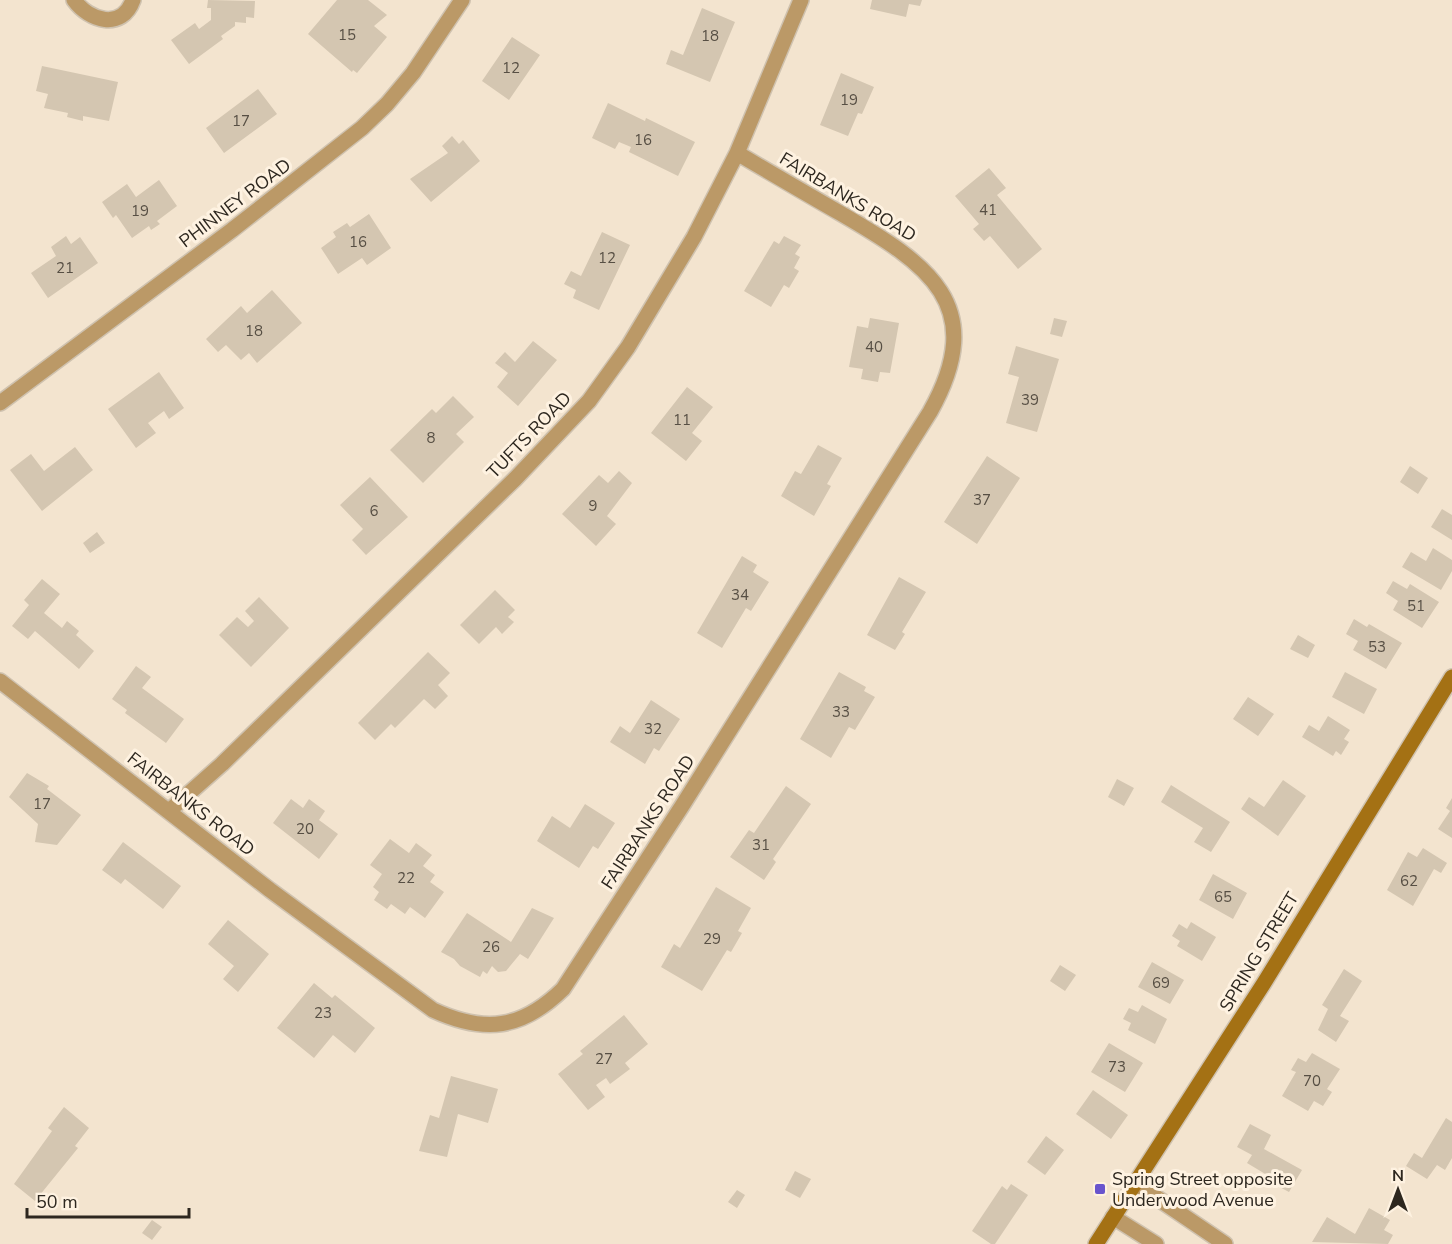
<svg xmlns="http://www.w3.org/2000/svg" width="1452" height="1244" font-family="'Nunito Sans',sans-serif">
<style>
.building{fill:#d4c6b1}
.lines{fill:none;stroke-linecap:round;stroke-linejoin:round}
.street-casing{stroke:#cfc2af;stroke-width:18}
.secondary-casing{stroke:#cfc2af;stroke-width:18}
.street{stroke:#bb9967;stroke-width:15}
.secondary{stroke:#a47114;stroke-width:15}
.poi-dot{fill:#6854cd;stroke:#fef2e1;stroke-width:2}
.labels{text-anchor:middle;stroke-width:6;stroke-linejoin:round;paint-order:stroke}
.number-label{font-size:15px;fill:#574f44}
.street-label{font-size:18px;fill:#2d271f;stroke:#fef2e1}
.poi-label{font-size:18px;fill:#2d271f;stroke:#fef2e1;text-anchor:start}
</style>
<rect width="100%" height="100%" fill="#f3e4cf"/>
<path class="building" d="M 208,0 L 255,1 L 254,18 L 246,17 L 246,23 L 235,22 L 235,26 L 221,36 L 223,39 L 189,64 L 171,40 L 195,23 L 199,29 L 211,20 L 211,8 L 207,8 Z
M 337,0 L 368,0 L 387,15 L 374,26 L 387,37 L 357,73 L 353,70 L 352,72 L 308,34 Z
M 872,0 L 922,0 L 920,6 L 909,4 L 906,17 L 870,9 Z
M 702,8 L 735,22 L 710,82 L 666,64 L 671,50 L 683,55 Z
M 512,37 L 540,55 L 509,100 L 482,81 Z
M 42,66 L 118,82 L 109,121 L 83,116 L 83,121 L 67,117 L 68,113 L 44,108 L 48,94 L 36,91 Z
M 841,73 L 874,87 L 862,114 L 858,113 L 848,136 L 820,125 Z
M 258,89 L 277,114 L 224,153 L 206,128 Z
M 608,103 L 645,121 L 646,118 L 695,142 L 678,176 L 629,152 L 631,147 L 619,142 L 615,149 L 592,138 Z
M 452,136 L 459,144 L 463,140 L 480,161 L 431,202 L 410,179 L 448,153 L 442,146 Z
M 989,168 L 1006,188 L 997,195 L 1042,249 L 1018,269 L 990,236 L 984,241 L 973,229 L 979,224 L 955,196 Z
M 159,180 L 177,206 L 157,221 L 160,224 L 151,230 L 149,226 L 132,238 L 116,215 L 113,218 L 102,202 L 127,184 L 136,197 Z
M 369,214 L 391,248 L 367,265 L 362,258 L 338,274 L 321,248 L 336,237 L 333,232 L 347,223 L 350,227 Z
M 602,232 L 630,245 L 599,310 L 573,298 L 576,290 L 564,284 L 571,271 L 581,276 Z
M 66,236 L 71,244 L 80,237 L 98,263 L 48,298 L 31,273 L 56,256 L 51,247 Z
M 784,236 L 801,245 L 795,254 L 800,257 L 794,268 L 799,271 L 789,288 L 784,285 L 771,307 L 744,291 L 774,241 L 779,244 Z
M 272,290 L 302,323 L 257,363 L 249,353 L 241,360 L 226,345 L 218,352 L 206,339 L 241,306 L 247,313 Z
M 870,318 L 899,323 L 890,373 L 880,372 L 878,382 L 861,379 L 863,369 L 849,367 L 857,326 L 868,328 Z
M 1054,318 L 1067,321 L 1062,337 L 1050,334 Z
M 533,341 L 557,360 L 518,406 L 497,387 L 508,373 L 495,363 L 505,352 L 515,362 Z
M 1016,346 L 1059,359 L 1037,432 L 1006,423 L 1019,377 L 1008,374 Z
M 159,372 L 184,408 L 169,419 L 164,411 L 148,423 L 156,433 L 136,448 L 108,409 Z
M 687,387 L 713,407 L 692,433 L 702,441 L 686,461 L 651,433 Z
M 453,396 L 474,417 L 456,434 L 464,442 L 423,483 L 390,450 L 432,409 L 436,413 Z
M 818,445 L 842,458 L 827,484 L 831,486 L 814,516 L 781,496 L 795,471 L 801,474 Z
M 75,447 L 93,470 L 42,511 L 10,470 L 31,454 L 44,471 Z
M 987,456 L 1020,478 L 977,544 L 944,522 Z
M 1410,466 L 1428,478 L 1418,494 L 1400,482 Z
M 619,471 L 632,483 L 607,516 L 616,524 L 596,546 L 562,514 L 599,475 L 608,483 Z
M 370,477 L 408,517 L 366,555 L 352,540 L 363,529 L 340,505 Z
M 1442,509 L 1452,515 L 1452,540 L 1431,527 Z
M 97,532 L 105,543 L 90,553 L 83,543 Z
M 1433,548 L 1452,560 L 1452,571 L 1441,590 L 1402,567 L 1411,552 L 1426,561 Z
M 742,556 L 757,565 L 753,572 L 769,582 L 751,611 L 746,608 L 722,648 L 697,633 Z
M 899,577 L 926,592 L 902,632 L 905,634 L 895,650 L 867,635 Z
M 42,579 L 60,594 L 44,613 L 62,628 L 67,621 L 79,631 L 76,635 L 94,651 L 79,669 L 35,631 L 28,639 L 12,626 L 29,605 L 24,600 Z
M 1393,581 L 1407,589 L 1410,584 L 1439,602 L 1422,628 L 1393,610 L 1398,601 L 1386,593 Z
M 495,590 L 515,610 L 508,617 L 514,622 L 502,634 L 496,627 L 479,644 L 460,625 Z
M 259,597 L 289,628 L 251,667 L 219,635 L 237,617 L 248,627 L 254,621 L 245,611 Z
M 1354,619 L 1367,627 L 1369,624 L 1402,643 L 1386,669 L 1353,650 L 1358,641 L 1346,634 Z
M 1298,635 L 1315,645 L 1308,658 L 1290,649 Z
M 428,652 L 450,673 L 438,685 L 448,696 L 435,709 L 424,699 L 395,728 L 391,724 L 375,740 L 358,723 Z
M 136,666 L 151,677 L 142,688 L 184,719 L 166,743 L 125,713 L 127,710 L 112,699 Z
M 839,672 L 866,687 L 864,691 L 875,697 L 855,730 L 849,727 L 831,758 L 800,739 Z
M 1345,672 L 1377,689 L 1364,714 L 1332,697 Z
M 1248,697 L 1274,714 L 1258,736 L 1233,719 Z
M 651,700 L 680,719 L 659,751 L 654,748 L 645,764 L 610,742 L 620,726 L 630,733 Z
M 1328,716 L 1350,730 L 1344,739 L 1349,742 L 1341,755 L 1336,751 L 1333,756 L 1302,737 L 1309,725 L 1319,731 Z
M 27,773 L 49,786 L 47,789 L 81,815 L 57,845 L 35,842 L 38,824 L 9,797 Z
M 1117,779 L 1134,788 L 1124,806 L 1108,797 Z
M 1283,780 L 1306,796 L 1278,836 L 1241,809 L 1249,797 L 1264,807 Z
M 1171,785 L 1230,822 L 1211,852 L 1194,842 L 1203,828 L 1161,802 Z
M 786,786 L 811,804 L 773,859 L 776,862 L 764,880 L 730,857 L 749,830 L 754,833 Z
M 1452,798 L 1452,838 L 1438,829 L 1450,811 L 1446,808 Z
M 291,799 L 303,808 L 309,799 L 325,811 L 319,820 L 338,834 L 319,859 L 273,823 Z
M 585,804 L 615,823 L 598,849 L 593,846 L 579,868 L 537,841 L 552,816 L 570,828 Z
M 390,839 L 409,853 L 416,843 L 432,855 L 423,866 L 435,875 L 430,882 L 444,892 L 425,918 L 410,907 L 405,914 L 391,904 L 387,909 L 374,900 L 379,892 L 373,887 L 382,874 L 370,865 Z
M 123,842 L 181,886 L 163,909 L 125,879 L 121,884 L 102,870 Z
M 1423,848 L 1447,863 L 1441,873 L 1434,869 L 1413,906 L 1387,890 L 1408,852 L 1417,857 Z
M 1213,874 L 1247,893 L 1233,919 L 1199,900 Z
M 716,887 L 751,908 L 738,931 L 742,933 L 731,952 L 727,950 L 702,991 L 661,967 L 674,944 L 680,948 Z
M 532,908 L 554,918 L 528,959 L 520,954 L 506,971 L 498,972 L 492,966 L 487,974 L 483,971 L 480,977 L 460,966 L 454,959 L 441,952 L 467,913 L 511,942 Z
M 228,920 L 269,954 L 238,992 L 223,979 L 234,966 L 208,944 Z
M 1191,922 L 1216,937 L 1202,961 L 1177,946 L 1180,941 L 1172,936 L 1179,924 L 1187,929 Z
M 1152,962 L 1184,980 L 1170,1004 L 1138,987 Z
M 1060,965 L 1076,975 L 1065,991 L 1050,981 Z
M 1344,969 L 1362,981 L 1340,1016 L 1349,1021 L 1336,1042 L 1318,1030 L 1328,1009 L 1322,1005 Z
M 314,983 L 332,998 L 335,995 L 375,1028 L 355,1053 L 333,1035 L 314,1058 L 277,1028 Z
M 1142,1005 L 1167,1019 L 1155,1044 L 1128,1030 L 1131,1023 L 1123,1019 L 1129,1008 L 1138,1012 Z
M 624,1015 L 648,1044 L 625,1063 L 630,1069 L 610,1084 L 606,1078 L 596,1085 L 605,1097 L 588,1110 L 558,1074 L 583,1054 L 580,1051 Z
M 1109,1043 L 1143,1063 L 1125,1092 L 1091,1072 Z
M 1312,1053 L 1340,1069 L 1327,1089 L 1332,1092 L 1323,1106 L 1314,1101 L 1308,1111 L 1282,1096 L 1296,1072 L 1291,1070 L 1298,1058 L 1306,1062 Z
M 451,1076 L 498,1089 L 488,1123 L 458,1114 L 447,1157 L 419,1151 L 430,1115 L 439,1118 Z
M 1093,1090 L 1128,1115 L 1111,1139 L 1076,1114 Z
M 64,1107 L 89,1128 L 75,1146 L 78,1148 L 35,1201 L 14,1184 L 52,1131 L 48,1128 Z
M 1446,1118 L 1452,1122 L 1452,1158 L 1445,1170 L 1437,1165 L 1427,1179 L 1406,1166 L 1414,1153 L 1422,1158 Z
M 1250,1124 L 1271,1135 L 1264,1149 L 1302,1170 L 1289,1192 L 1264,1179 L 1267,1175 L 1247,1163 L 1252,1155 L 1237,1147 Z
M 1046,1136 L 1064,1150 L 1045,1175 L 1027,1162 Z
M 795,1171 L 811,1179 L 800,1198 L 785,1190 Z
M 1011,1184 L 1028,1195 L 995,1244 L 991,1244 L 972,1231 L 1002,1186 L 1007,1190 Z
M 737,1190 L 745,1195 L 737,1208 L 728,1202 Z
M 1369,1208 L 1390,1220 L 1384,1230 L 1393,1235 L 1388,1244 L 1312,1242 L 1327,1217 L 1355,1234 Z
M 152,1220 L 162,1227 L 152,1240 L 142,1233 Z"/>
<g class="lines">
<defs>
<path id="street" d="M 74,0 C 89,21 122,31 133,0
M 0,403 L 232,230 L 362,128 L 387,104 L 413,73 L 462,0
M 0,681 L 270,890 L 433,1010 C 485,1034 522,1029 563,989 L 682,806 L 930,412 C 990,305 928,264 840,213 C 805,193 771,173 737,153
M 169,811 L 222,764 L 515,479 L 589,401 L 628,347 L 694,237 L 737,153 L 801,0
M 1135,1183 L 1225,1244
M 1113,1217 L 1156,1244"/>
<path id="secondary" d="M 1096,1244 L 1264,983 L 1452,677"/>
</defs>
<use href="#street" class="street-casing"/>
<use href="#secondary" class="secondary-casing"/>
<use href="#street" class="street"/>
<use href="#secondary" class="secondary"/>
</g>
<rect class="poi-dot" x="1094" y="1183" width="12" height="12" rx="3"/>
<g class="labels">
<g class="number-label">
<text x="347" y="40">15</text>
<text x="710" y="41">18</text>
<text x="511" y="73">12</text>
<text x="849" y="105">19</text>
<text x="241" y="126">17</text>
<text x="643" y="145">16</text>
<text x="988" y="215">41</text>
<text x="140" y="216">19</text>
<text x="358" y="247">16</text>
<text x="607" y="263">12</text>
<text x="65" y="273">21</text>
<text x="254" y="336">18</text>
<text x="874" y="352">40</text>
<text x="1030" y="405">39</text>
<text x="682" y="425">11</text>
<text x="431" y="443">8</text>
<text x="982" y="505">37</text>
<text x="593" y="511">9</text>
<text x="374" y="516">6</text>
<text x="740" y="600">34</text>
<text x="1416" y="611">51</text>
<text x="1377" y="652">53</text>
<text x="841" y="717">33</text>
<text x="653" y="734">32</text>
<text x="42" y="809">17</text>
<text x="305" y="834">20</text>
<text x="761" y="850">31</text>
<text x="406" y="883">22</text>
<text x="1409" y="886">62</text>
<text x="1223" y="902">65</text>
<text x="712" y="944">29</text>
<text x="491" y="952">26</text>
<text x="1161" y="988">69</text>
<text x="323" y="1018">23</text>
<text x="604" y="1064">27</text>
<text x="1117" y="1072">73</text>
<text x="1312" y="1086">70</text>
</g>
<g class="street-label">
<text transform="translate(848 197) rotate(31)" y="6">FAIRBANKS ROAD</text>
<text transform="translate(235 203) rotate(-37)" y="6">PHINNEY ROAD</text>
<text transform="translate(529 435) rotate(-46)" y="6">TUFTS ROAD</text>
<text transform="translate(191 804) rotate(38)" y="6">FAIRBANKS ROAD</text>
<text transform="translate(648 822) rotate(-57)" y="6">FAIRBANKS ROAD</text>
<text transform="translate(1259 952) rotate(-59)" y="6">SPRING STREET</text>
</g>
<g class="poi-label">
<text x="1112" y="1185">Spring Street opposite<tspan x="1112" dy="21">Underwood Avenue</tspan></text>
</g>
</g>
<g transform="translate(1398 1190)" stroke="#fef2e1" stroke-width="4.5" paint-order="stroke">
<path d="M0-4.5L10 22L0 15L-10 22Z" fill="#2d271f"/>
<text y="-9" font-size="16" font-weight="bold" text-anchor="middle" fill="#2d271f">N</text>
</g>
<path d="M27 1208v9h162v-9" fill="none" stroke="#2d271f" stroke-width="3"/>
<text x="36" y="1208" font-size="18" fill="#2d271f" stroke="#fef2e1" stroke-width="4.5" paint-order="stroke">50 m</text>
</svg>
